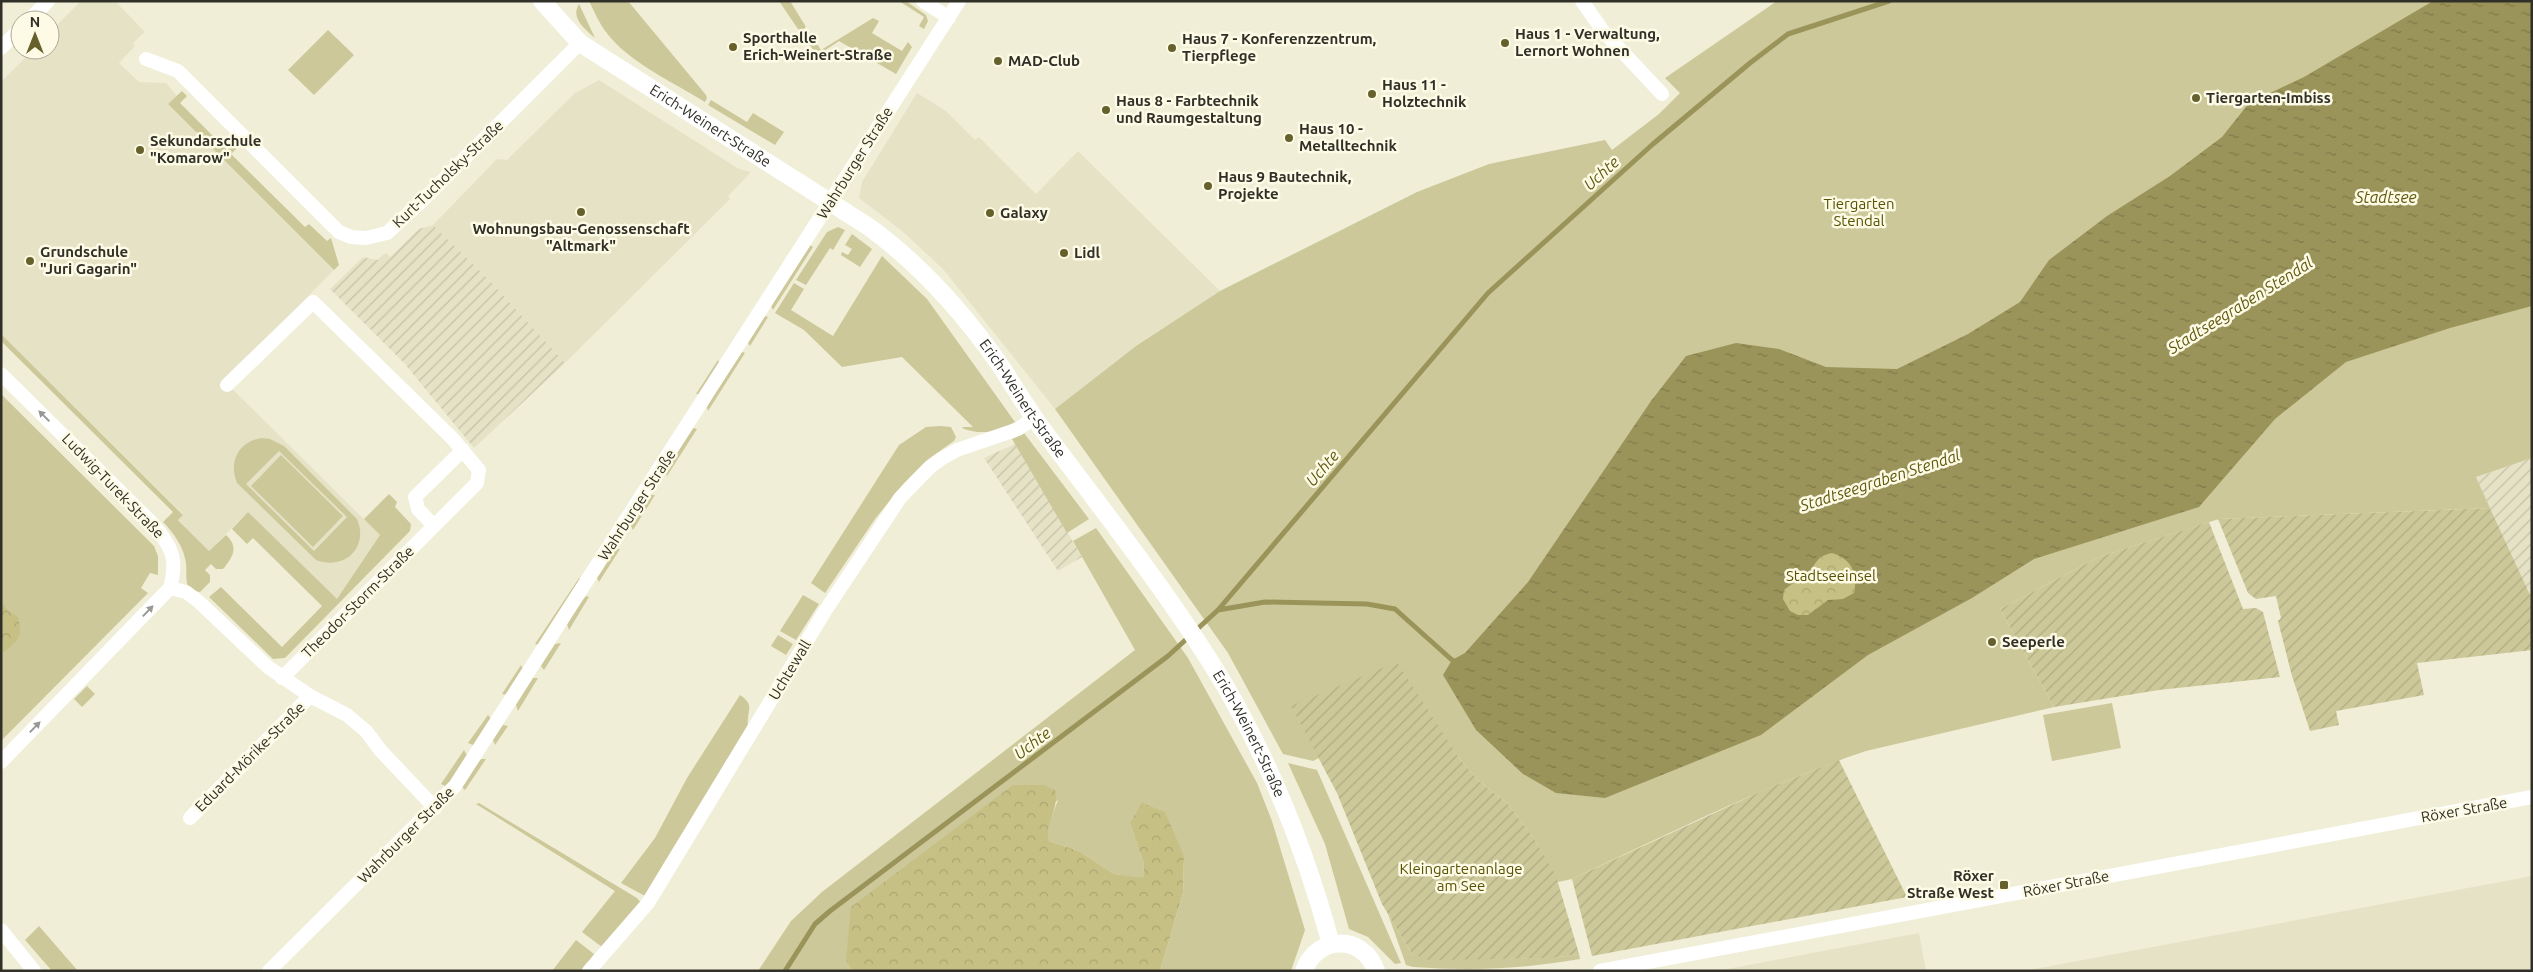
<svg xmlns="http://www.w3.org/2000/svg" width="2533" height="972" font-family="Ubuntu,sans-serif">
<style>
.built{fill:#e5e2c6}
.industrial{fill:url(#industrial-furrows)}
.green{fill:#cdc899;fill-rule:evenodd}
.forest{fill:url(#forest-crowns)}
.garden{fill:url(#garden-furrows)}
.water{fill:url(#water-ripples);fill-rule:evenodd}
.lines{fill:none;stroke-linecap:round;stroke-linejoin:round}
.stream{stroke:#9b945a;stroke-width:5}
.minor{stroke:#fff;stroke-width:14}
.tertiary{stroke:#fff;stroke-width:18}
.oneway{fill:#989894}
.poi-dot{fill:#66602c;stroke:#fdfbe5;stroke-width:2}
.labels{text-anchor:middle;stroke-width:5;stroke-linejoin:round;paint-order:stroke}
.poi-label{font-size:15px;font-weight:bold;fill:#313028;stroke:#fdfbe5;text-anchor:start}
.street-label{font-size:15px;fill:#313028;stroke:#fdfbe5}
.park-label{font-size:15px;fill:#585004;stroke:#fdfbe5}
.water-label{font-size:16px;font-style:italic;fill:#615912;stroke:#fdfbe5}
</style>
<defs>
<pattern id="industrial-furrows" width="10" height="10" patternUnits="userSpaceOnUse" patternTransform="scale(1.25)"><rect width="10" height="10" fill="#e5e2c6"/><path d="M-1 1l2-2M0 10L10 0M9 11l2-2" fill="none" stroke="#c5c2aa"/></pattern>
<pattern id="forest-crowns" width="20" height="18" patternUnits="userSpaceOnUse" patternTransform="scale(1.25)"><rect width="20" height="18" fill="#c7c084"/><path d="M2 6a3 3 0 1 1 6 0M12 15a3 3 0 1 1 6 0" fill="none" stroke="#aba572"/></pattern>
<pattern id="garden-furrows" width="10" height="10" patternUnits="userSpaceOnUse" patternTransform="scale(1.25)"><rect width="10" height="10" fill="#cdc899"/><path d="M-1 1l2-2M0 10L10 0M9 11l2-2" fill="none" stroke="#b0ac84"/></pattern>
<pattern id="water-ripples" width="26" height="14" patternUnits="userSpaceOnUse" patternTransform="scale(1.25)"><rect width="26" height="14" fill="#9b945a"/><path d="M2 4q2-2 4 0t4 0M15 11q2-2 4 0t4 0" fill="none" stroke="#7f794a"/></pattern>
</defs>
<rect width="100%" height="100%" fill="#f0eed7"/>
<path class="built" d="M 81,1 L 115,1 L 145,32 L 133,43 L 135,46 L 119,63 L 139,82 L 166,83 L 177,96 L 168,104 L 334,270 L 224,381 L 380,535 L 337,600 L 248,512 L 209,551 L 178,519 L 183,514 L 1,334 L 1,82 L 33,50 L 50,50 L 50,32 Z
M 599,80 L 739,169 L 751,172 L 728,196 L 730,199 L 565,363 L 488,279 L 433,225 L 497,159 L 507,160 L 575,93 Z
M 917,93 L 946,111 L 975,140 L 979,137 L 1036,194 L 1078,151 L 1220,291 L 1136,346 L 1055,409 L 943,269 L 902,231 L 859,198 L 862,182 Z
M 2532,876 L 2532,971 L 2024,971 Z
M 1919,933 L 1926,971 L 1717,971 L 1807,954 Z"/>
<path class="industrial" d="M 433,225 L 488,279 L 565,363 L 474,448 L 404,363 L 330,289 L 363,257 L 378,260 L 386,253 L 390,257 L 419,229 Z
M 1015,444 L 1082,557 L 1058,571 L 984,458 Z
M 2532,458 L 2532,599 L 2476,477 Z"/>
<path class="green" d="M 589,1 L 628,1 L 706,95 L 707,98 L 705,102 C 673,82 628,62 606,32 C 599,23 594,11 589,1 Z
M 779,1 L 790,1 L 806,27 L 800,32 Z
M 899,1 L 906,1 L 926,15 L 928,21 L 924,29 L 919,26 L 924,17 Z
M 1777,1 L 2532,1 L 2532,458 L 2476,477 L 2490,508 L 2219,519 L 2099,557 L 2000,609 L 2054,707 L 1866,751 C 1765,785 1669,834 1572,879 L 1558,882 L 1535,840 L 1508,804 L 1479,781 L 1459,758 L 1440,730 L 1292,707 L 1319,758 L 1313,761 L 1283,754 L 1228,653 L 1055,409 L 1136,346 L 1220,291 L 1417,192 L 1489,164 L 1605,140 L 1612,150 L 1659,114 L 1680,93 L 1665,78 Z
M 579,4 L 595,38 C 585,29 570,18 579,4 Z
M 873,18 L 879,21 L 872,33 L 902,51 L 908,42 L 912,47 L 896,74 L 839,41 L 821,53 L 818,57 L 804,36 L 809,32 L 821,50 Z
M 328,30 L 354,55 L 314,95 L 288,70 Z
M 182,91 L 187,96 L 180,103 L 227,150 L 235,143 L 238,147 L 231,154 L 305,227 L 309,224 L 327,241 L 331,238 L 339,265 L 334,270 L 168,104 Z
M 711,100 L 747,122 L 753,113 L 784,132 L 775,145 L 708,105 Z
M 838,227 L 845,230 L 833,250 L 830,248 L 806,285 L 796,280 L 827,232 Z
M 852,234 L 872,249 L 860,267 L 841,255 L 842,252 L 848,255 L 852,249 L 845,245 Z
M 810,245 L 813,247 L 773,310 L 771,306 Z
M 882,256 L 927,299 L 1015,422 C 1000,432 981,435 964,429 L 962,427 L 973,427 L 902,357 L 842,367 L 804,330 L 775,313 L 794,283 L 804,289 L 791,310 L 833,336 Z
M 765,316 L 768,317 L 750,346 L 748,343 Z
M 1,334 L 183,515 L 178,520 L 209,551 L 226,535 C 239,547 233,557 223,569 L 216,569 L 211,564 L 205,570 L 210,575 L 210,582 L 200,592 L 189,590 C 185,580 187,573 186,563 C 184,548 174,533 163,522 L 173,512 L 1,341 Z
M 742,352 L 745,353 L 708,411 L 707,407 C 717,387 730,371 742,352 Z
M 718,360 L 720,365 L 701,394 L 696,394 Z
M 1,394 L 154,546 L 158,556 L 158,575 L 150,573 L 141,588 L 148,593 L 1,741 Z
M 940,426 L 951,427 L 956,437 L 954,441 L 927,460 L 904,483 L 875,519 L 825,593 L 811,583 L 899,445 L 926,427 Z
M 693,428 L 697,429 L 667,476 L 665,471 Z
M 1024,433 L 1089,519 L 1067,533 L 1012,439 Z
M 262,438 L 270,439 L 284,446 L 357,519 C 369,547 345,571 316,560 L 237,483 C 228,461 239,441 262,438 ZM 279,451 L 347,517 L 314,551 L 246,484 Z
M 281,455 L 343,516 L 313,547 L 251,486 Z
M 389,494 L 397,502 L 395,507 L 411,524 L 410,531 L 285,658 L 273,659 L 209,597 L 221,587 L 282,647 L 322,606 L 253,538 L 247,544 L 232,529 L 248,512 L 337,599 L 380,535 L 364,519 Z
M 650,495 L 655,495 L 633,530 L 631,526 Z
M 1096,528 L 1188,658 L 1257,783 L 1272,821 L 1305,930 L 1291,971 L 1160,971 L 1183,893 L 1184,856 L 1130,823 L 1144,864 L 1143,879 L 1114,874 L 1079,851 L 1049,841 L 1046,831 L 1058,800 L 846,959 L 852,971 L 758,971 L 791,921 L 822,892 L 1135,650 L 1073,541 Z
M 616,549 L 620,549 L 599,582 L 597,578 Z
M 579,578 L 582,581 L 541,645 L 535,644 Z
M 803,595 L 819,604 L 796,640 L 780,631 Z
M 586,596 L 589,597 L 569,630 L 567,624 L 574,609 Z
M 778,635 L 793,644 L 786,655 L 771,646 Z
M 561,643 L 544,670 L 541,666 L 555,644 Z
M 521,665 L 524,671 L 509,695 L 502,694 Z
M 533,678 L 538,678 L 518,711 L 516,705 Z
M 87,686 L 95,694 L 82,707 L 74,699 Z
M 740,695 C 756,706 746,710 748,727 L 645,896 L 621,883 L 655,838 L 687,778 Z
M 2112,703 L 2121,748 L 2052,761 L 2043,715 Z
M 488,715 L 492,720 L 476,746 L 468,743 Z
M 503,725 L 508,726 L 495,745 L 493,740 Z
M 464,750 L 468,757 L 447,787 L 441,784 Z
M 481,759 L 486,759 L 465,790 L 461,786 Z
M 1288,763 L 1317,770 L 1401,963 L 1395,964 L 1368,937 L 1349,929 L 1325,844 Z
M 479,803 L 637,898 L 641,903 L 602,947 L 582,932 L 615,891 L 476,804 Z
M 1388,914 L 1412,954 L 1429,959 L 1553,958 L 1579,954 L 1580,959 C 1523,969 1471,971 1413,967 L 1406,965 Z
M 39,926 L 78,971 L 52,971 L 25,940 Z
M 576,940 L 594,954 L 583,971 L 552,971 Z"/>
<path class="forest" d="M 1832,553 C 1854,559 1858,573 1854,593 L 1843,599 L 1828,600 L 1808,616 L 1798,615 L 1790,612 L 1783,599 L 1784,590 C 1791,584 1800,579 1807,573 C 1818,564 1814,557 1832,553 Z
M 1,601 L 8,611 L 18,617 C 24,640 17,640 1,655 Z
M 1013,785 L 1044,785 L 1055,790 C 1060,809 1044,823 1049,841 L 1079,851 L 1114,874 L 1143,878 L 1144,864 L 1130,823 L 1142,803 L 1165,812 L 1184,856 L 1183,893 L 1160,971 L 852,971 L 846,960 L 851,907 Z"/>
<path class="garden" d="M 2490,508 L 2532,599 L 2532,650 L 2417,663 L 2424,695 L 2336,711 L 2339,725 L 2310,731 L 2292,676 L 2278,621 L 2281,618 L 2276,596 L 2256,599 L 2248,593 L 2218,519 Z
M 2209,522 L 2243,609 L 2256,608 L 2263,612 L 2280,677 L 2159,690 L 2054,707 L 2000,609 L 2099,557 Z
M 1397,662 L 1459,758 L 1479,781 L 1508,804 L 1535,840 L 1556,876 L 1579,954 L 1553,958 L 1429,960 L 1412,954 L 1382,904 L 1337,793 L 1291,706 Z
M 1839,760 L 1907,897 L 1592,956 L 1572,879 L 1764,790 Z"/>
<path class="water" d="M 2433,1 L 2532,1 L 2532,306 L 2450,328 L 2346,362 L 2275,419 L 2199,507 L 2034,559 L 1972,598 L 1868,655 L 1761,735 L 1605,798 L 1556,793 L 1523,774 L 1476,730 L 1443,675 L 1452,660 L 1465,653 L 1528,582 L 1651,401 L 1686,356 L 1736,343 L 1779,349 L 1826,367 L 1897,369 L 1968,334 L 2020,302 L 2049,260 L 2107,216 L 2170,176 L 2222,137 L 2249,103 L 2304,77 ZM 1832,553 C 1852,559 1858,574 1854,593 L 1843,599 L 1828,600 L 1808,615 L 1798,615 L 1790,611 L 1783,599 L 1784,590 C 1791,584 1800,579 1807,573 C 1818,564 1814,557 1832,553 Z"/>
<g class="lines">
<path class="stream" d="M 1218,610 L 1265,602 L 1367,604 L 1395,609 L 1452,660 L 1458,663
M 785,971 L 815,924 L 830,911 L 1168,656 L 1218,610 L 1488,293 L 1653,144 L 1750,63 L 1788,34 L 1889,1"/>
<path class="minor" d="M 923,1 L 949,18
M 1582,1 L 1603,31 L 1662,94
M 29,20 L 48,1
M 1,48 L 20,29
M 146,59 L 178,71 L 339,232 L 351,237 L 366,238 L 387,233 L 424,199 L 580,43
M 1,374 L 153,524 C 172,547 178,559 170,588 L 1,762
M 227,385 L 313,302 L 452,438 L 479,470 L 477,483 L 282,678
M 434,526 L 418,509 L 415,497 L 463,450
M 170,588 L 186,592 L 198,601 L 268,667 L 310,696 L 347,715 L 366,731 L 381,751 L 435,808
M 190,818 L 310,696
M 1,930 L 34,971
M 269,971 L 455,786 L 959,1
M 589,971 L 648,903 L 825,611 L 900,498 L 929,468 L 941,459 L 957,450 L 1018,429 L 1034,418
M 1600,971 L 2532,797"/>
<g class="tertiary">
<path id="s1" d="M 542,1 L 580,43 L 869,227 C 921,265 963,312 1000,365 C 1014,386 1027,409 1043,430 C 1104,512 1171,596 1224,684 C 1272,766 1306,852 1331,944"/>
<path d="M 1304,971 C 1316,935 1364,934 1376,971"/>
</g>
</g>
<defs><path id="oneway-solid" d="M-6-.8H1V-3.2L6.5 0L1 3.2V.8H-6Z" transform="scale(1.25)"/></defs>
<g class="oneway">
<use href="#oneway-solid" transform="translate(44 416) rotate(-135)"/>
<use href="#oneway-solid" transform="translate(148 611) rotate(-46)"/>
<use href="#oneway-solid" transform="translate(35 727) rotate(-46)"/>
</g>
<g class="poi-dot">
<circle cx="1505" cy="43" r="5"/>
<circle cx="733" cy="47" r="5"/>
<circle cx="1172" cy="48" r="5"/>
<circle cx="998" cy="61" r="5"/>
<circle cx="1372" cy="94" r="5"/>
<circle cx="2196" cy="98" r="5"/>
<circle cx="1106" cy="110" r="5"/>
<circle cx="1289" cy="138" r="5"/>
<circle cx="140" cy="150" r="5"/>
<circle cx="1208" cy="186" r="5"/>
<circle cx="581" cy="212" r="5"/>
<circle cx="990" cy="213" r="5"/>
<circle cx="1064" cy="253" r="5"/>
<circle cx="30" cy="261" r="5"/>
<circle cx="1992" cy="642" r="5"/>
<rect x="1999" y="880" width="10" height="10" rx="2.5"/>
</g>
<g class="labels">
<g class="poi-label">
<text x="1515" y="39">Haus 1 - Verwaltung,<tspan x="1515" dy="17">Lernort Wohnen</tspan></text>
<text x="743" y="43">Sporthalle<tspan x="743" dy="17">Erich-Weinert-Straße</tspan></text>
<text x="1182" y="44">Haus 7 - Konferenzzentrum,<tspan x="1182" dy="17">Tierpflege</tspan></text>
<text x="1008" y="66">MAD-Club</text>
<text x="1382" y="90">Haus 11 -<tspan x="1382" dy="17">Holztechnik</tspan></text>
<text x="2206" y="103">Tiergarten-Imbiss</text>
<text x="1116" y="106">Haus 8 - Farbtechnik<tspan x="1116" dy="17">und Raumgestaltung</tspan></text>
<text x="1299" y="134">Haus 10 -<tspan x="1299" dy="17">Metalltechnik</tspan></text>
<text x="150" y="146">Sekundarschule<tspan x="150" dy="17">"Komarow"</tspan></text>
<text x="1218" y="182">Haus 9 Bautechnik,<tspan x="1218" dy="17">Projekte</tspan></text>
<text x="1000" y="218">Galaxy</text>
<text x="581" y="234" text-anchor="middle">Wohnungsbau-Genossenschaft<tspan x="581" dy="17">"Altmark"</tspan></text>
<text x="40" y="257">Grundschule<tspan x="40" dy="17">"Juri Gagarin"</tspan></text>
<text x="1074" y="258">Lidl</text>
<text x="2002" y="647">Seeperle</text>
<text x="1994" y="881" text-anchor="end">Röxer<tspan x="1994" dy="17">Straße West</tspan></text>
</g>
<g class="street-label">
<text dy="5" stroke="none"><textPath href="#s1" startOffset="211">Erich-Weinert-Straße</textPath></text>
<text transform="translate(855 163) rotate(-58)" y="5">Wahrburger Straße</text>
<text transform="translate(448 174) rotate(-44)" y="5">Kurt-Tucholsky-Straße</text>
<text dy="5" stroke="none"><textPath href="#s1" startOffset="631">Erich-Weinert-Straße</textPath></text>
<text transform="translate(113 486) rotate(46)" y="5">Ludwig-Turek-Straße</text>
<text transform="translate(637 505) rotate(-57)" y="5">Wahrburger Straße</text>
<text transform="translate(358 602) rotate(-45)" y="5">Theodor-Storm-Straße</text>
<text transform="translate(790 670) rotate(-59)" y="5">Uchtewall</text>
<text dy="5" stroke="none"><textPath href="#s1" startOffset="1036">Erich-Weinert-Straße</textPath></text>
<text transform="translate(250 757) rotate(-45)" y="5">Eduard-Mörike-Straße</text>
<text transform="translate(2464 810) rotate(-10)" y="5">Röxer Straße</text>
<text transform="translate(406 835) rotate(-45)" y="5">Wahrburger Straße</text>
<text transform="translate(2066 884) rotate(-11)" y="5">Röxer Straße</text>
</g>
<g class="park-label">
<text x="1859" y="209">Tiergarten<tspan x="1859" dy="17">Stendal</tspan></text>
<text x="1831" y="581">Stadtseeinsel</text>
<text x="1461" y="874">Kleingartenanlage<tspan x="1461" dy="17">am See</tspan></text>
</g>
<g class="water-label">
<text transform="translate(1601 173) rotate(-42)" y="6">Uchte</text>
<text x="2386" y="203">Stadtsee</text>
<text transform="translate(2240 305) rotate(-32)" y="6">Stadtseegraben Stendal</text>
<text transform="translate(1322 468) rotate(-50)" y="6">Uchte</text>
<text transform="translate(1880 480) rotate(-18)" y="6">Stadtseegraben Stendal</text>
<text transform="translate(1032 743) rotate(-37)" y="6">Uchte</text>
</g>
</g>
<rect width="2533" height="972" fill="none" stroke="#313028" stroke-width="5"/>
<g transform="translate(35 35)"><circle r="24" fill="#fdfbe5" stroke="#abaa99"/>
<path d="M0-4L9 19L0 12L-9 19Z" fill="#66602c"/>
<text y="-8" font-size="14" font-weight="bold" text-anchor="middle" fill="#313028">N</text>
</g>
</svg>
